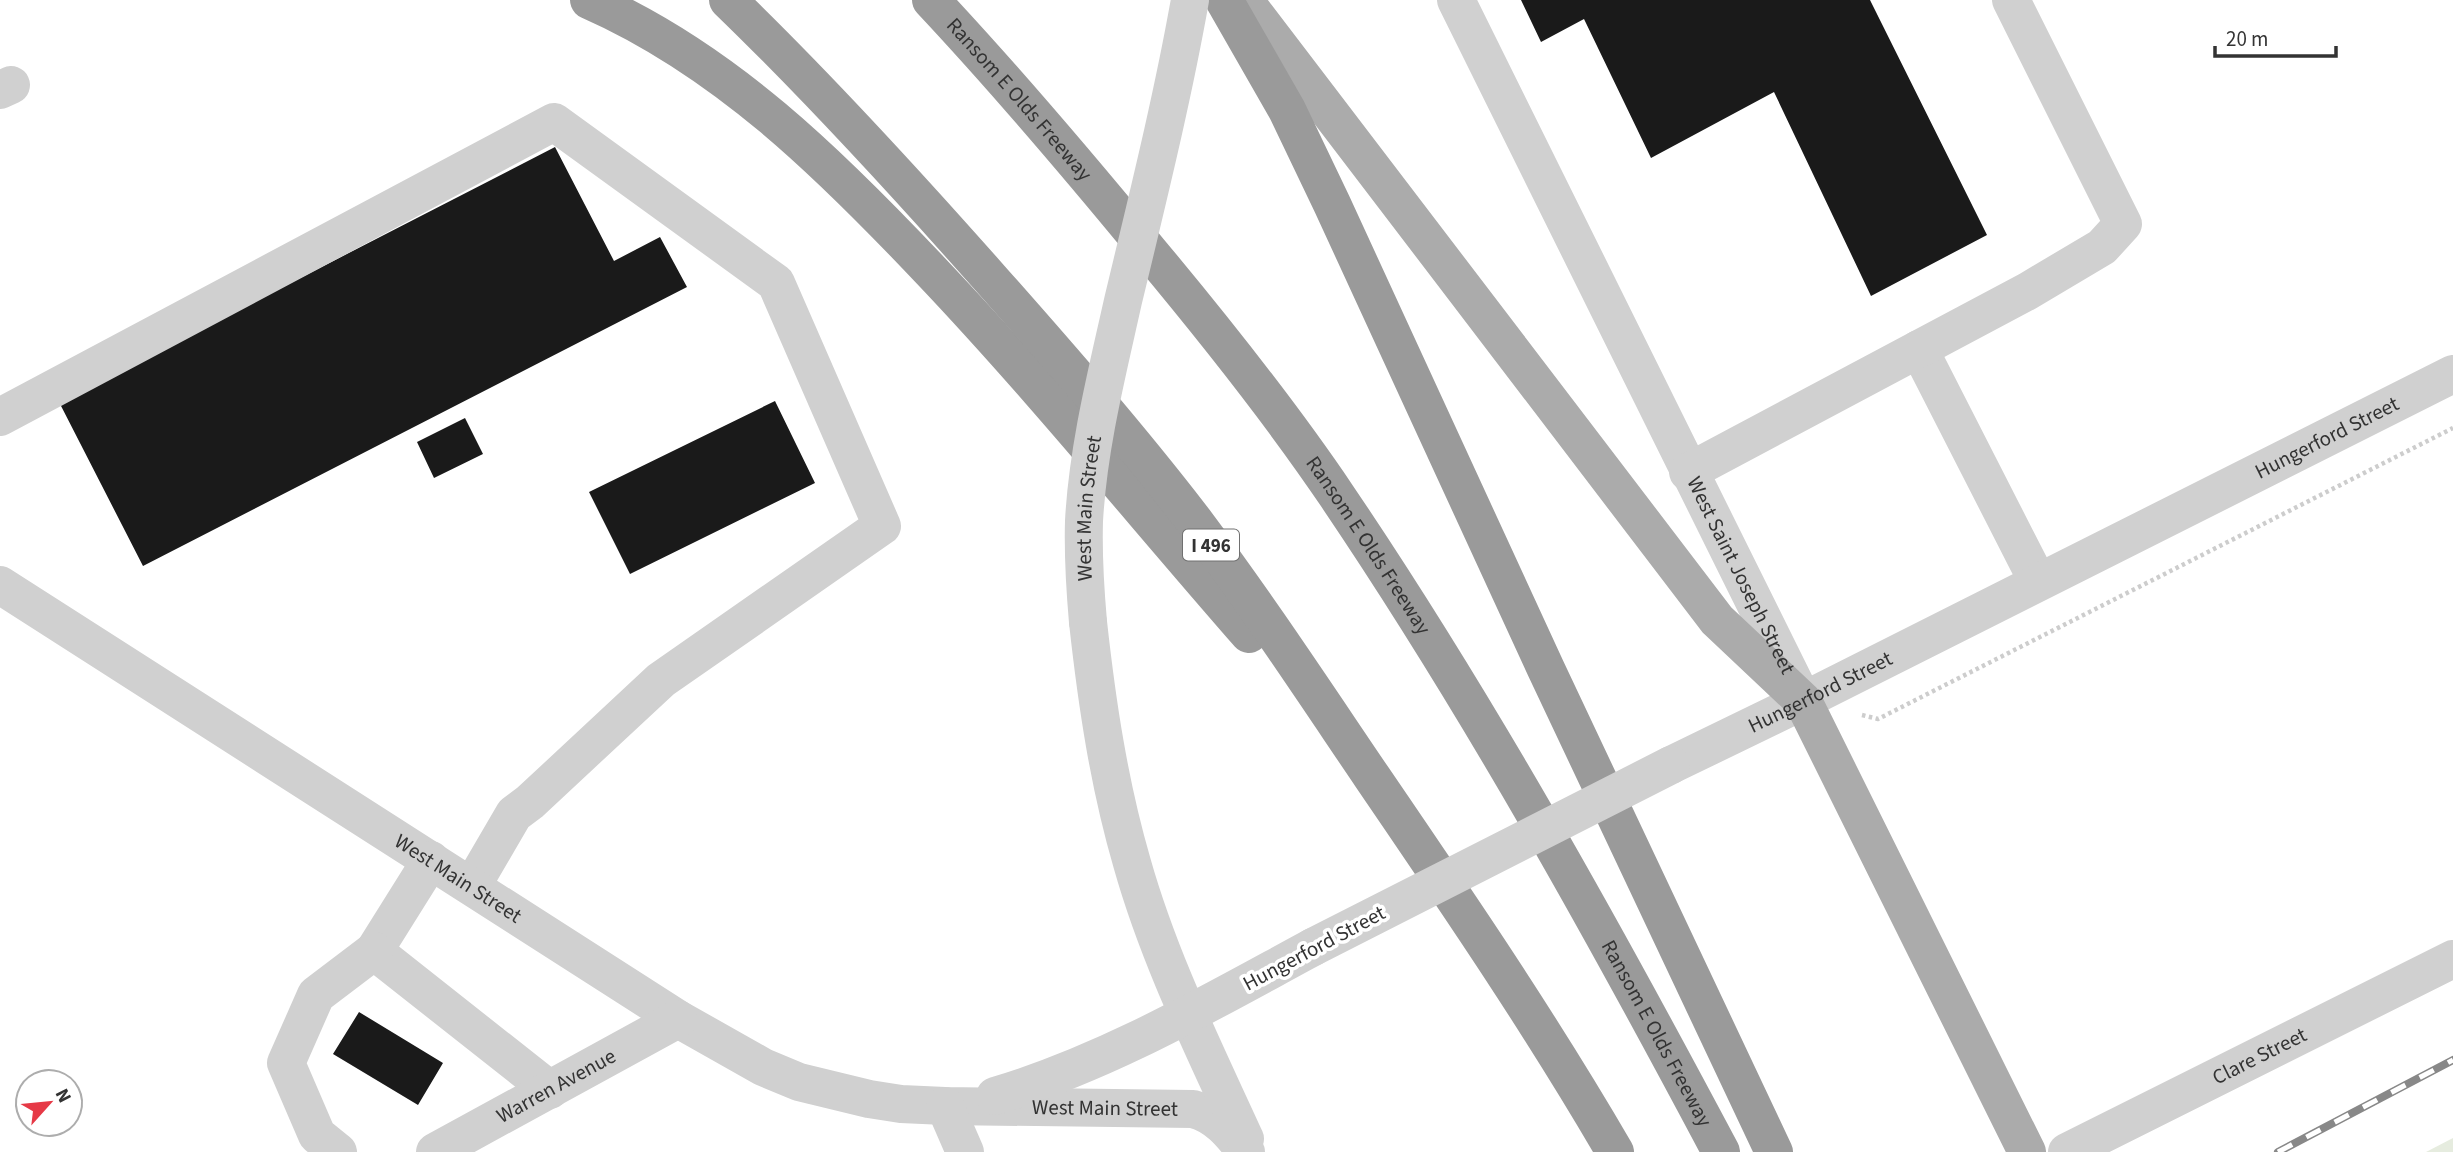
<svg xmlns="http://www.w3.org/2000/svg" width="2453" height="1152" font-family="'Source Sans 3',sans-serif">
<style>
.green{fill:#e6ecdf}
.building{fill:#1a1a1a}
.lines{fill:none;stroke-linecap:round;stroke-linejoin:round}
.path{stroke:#cdcdcd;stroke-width:4.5;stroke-dasharray:3.5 3.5;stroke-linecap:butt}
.minor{stroke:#d0d0d0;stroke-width:38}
.major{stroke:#ababab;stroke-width:38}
.highway{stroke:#9a9a9a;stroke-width:38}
.rail-casing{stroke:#888;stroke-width:8}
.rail{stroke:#fff;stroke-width:5;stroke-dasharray:16;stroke-linecap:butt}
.minor-bridge{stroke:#d0d0d0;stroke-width:38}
.labels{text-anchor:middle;stroke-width:7;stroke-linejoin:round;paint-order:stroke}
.shield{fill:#fff;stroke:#707070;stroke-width:2}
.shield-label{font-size:19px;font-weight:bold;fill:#333}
.street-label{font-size:21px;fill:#333;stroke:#fff}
</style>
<rect width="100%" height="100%" fill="#fff"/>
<path class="green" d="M 2453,1138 L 2453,1152 L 2426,1152 Z"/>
<path class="building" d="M 1521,0 L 1870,0 L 1987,235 L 1871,296 L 1774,92 L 1651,158 L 1584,19 L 1541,42 Z
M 555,147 L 614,261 L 660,237 L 687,287 L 143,566 L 59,402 Z
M 775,401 L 815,483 L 630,574 L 589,492 Z
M 465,418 L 483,454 L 434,478 L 417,442 Z
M 359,1012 L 443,1063 L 418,1105 L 333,1054 Z"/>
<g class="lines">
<path class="path" d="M 1862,715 L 1878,719 L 2453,428"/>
<g class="minor">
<path id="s1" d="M 1456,0 L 1801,696"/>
<path d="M 0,90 L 11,85"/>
<path d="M 1919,349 L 2038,582"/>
<path d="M 0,417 L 554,122 L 776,283 L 882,526 L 661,680 L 530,802 L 514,814 L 472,886"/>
<path d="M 1688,472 L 2028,291 L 2102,247 L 2123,224 L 2011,0"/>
<path id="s2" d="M 0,585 L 678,1019 L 763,1067 L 799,1082 L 869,1099 L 901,1104 L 945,1106 L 1193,1109 C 1217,1115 1231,1133 1246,1152"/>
<path d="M 1088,622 C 1097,704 1109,784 1132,863 C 1159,959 1204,1049 1245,1139"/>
<path id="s3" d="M 1671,765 L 1803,701 L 2453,374"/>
<path d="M 431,860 L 374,951 L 550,1090"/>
<path d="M 995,1096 C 1107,1063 1211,1002 1313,947"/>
<path d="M 945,1106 L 965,1152"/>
<path d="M 338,1152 L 317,1135 L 286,1063 L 316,995 L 374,951"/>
<path id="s4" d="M 435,1152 L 678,1019"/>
<path id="s5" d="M 2067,1152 L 2453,959"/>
</g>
<path class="major" d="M 1244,0 L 1717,620 L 1803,701 L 2027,1152"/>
<g class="highway">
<path d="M 589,0 C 725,60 831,165 931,271 C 1042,388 1143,513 1249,634"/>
<path d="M 728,0 C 819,88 905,182 989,277 C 1059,356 1128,435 1192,518 C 1255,602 1313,690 1372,777 C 1456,900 1540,1023 1615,1152"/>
<path id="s6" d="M 931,0 C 1006,80 1078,165 1148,250 C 1214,329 1279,410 1337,496 C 1479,706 1602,928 1721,1152"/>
<path d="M 1224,0 L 1287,110 L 1332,204 L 1546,669 L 1774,1152"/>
</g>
<defs>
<path id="rail" d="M 2278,1152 L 2453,1060"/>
</defs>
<use href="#rail" class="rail-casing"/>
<use href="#rail" class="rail"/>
<g class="minor-bridge">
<path id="s7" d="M 1088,622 C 1085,588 1083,555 1084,521 C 1088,447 1107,373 1123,301 C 1147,201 1172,101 1190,0"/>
<path d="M 1313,947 L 1671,765"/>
</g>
</g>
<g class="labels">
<rect class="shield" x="1183" y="529.5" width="56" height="31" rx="5"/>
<g class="shield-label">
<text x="1211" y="552">I 496</text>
</g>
<g class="street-label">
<text dy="7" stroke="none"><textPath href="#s6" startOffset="133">Ransom E Olds Freeway</textPath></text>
<text dy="7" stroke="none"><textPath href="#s3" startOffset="733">Hungerford Street</textPath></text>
<text dy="7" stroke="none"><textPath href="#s7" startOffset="114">West Main Street</textPath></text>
<text dy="7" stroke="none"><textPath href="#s6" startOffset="700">Ransom E Olds Freeway</textPath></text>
<text dy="7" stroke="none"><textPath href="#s1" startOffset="642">West Saint Joseph Street</textPath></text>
<text dy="7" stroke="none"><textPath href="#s3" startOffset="166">Hungerford Street</textPath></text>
<text dy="7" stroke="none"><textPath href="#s2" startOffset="544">West Main Street</textPath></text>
<text transform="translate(1314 948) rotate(-28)" y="7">Hungerford Street</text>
<text dy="7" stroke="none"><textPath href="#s6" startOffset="1267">Ransom E Olds Freeway</textPath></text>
<text dy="7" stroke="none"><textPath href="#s5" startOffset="215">Clare Street</textPath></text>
<text dy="7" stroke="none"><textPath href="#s4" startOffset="138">Warren Avenue</textPath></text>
<text dy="7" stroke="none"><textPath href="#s2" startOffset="1250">West Main Street</textPath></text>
</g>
</g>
<g transform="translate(49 1103) rotate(63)"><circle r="33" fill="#ffffff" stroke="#adadad" stroke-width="2"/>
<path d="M0-5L12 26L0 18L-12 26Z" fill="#e63946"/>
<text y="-10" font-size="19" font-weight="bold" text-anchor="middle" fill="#333333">N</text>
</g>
<path d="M2215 46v10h121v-10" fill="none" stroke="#333333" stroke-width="3.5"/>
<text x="2226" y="46" font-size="21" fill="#333333" stroke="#ffffff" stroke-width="5" paint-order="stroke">20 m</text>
</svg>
